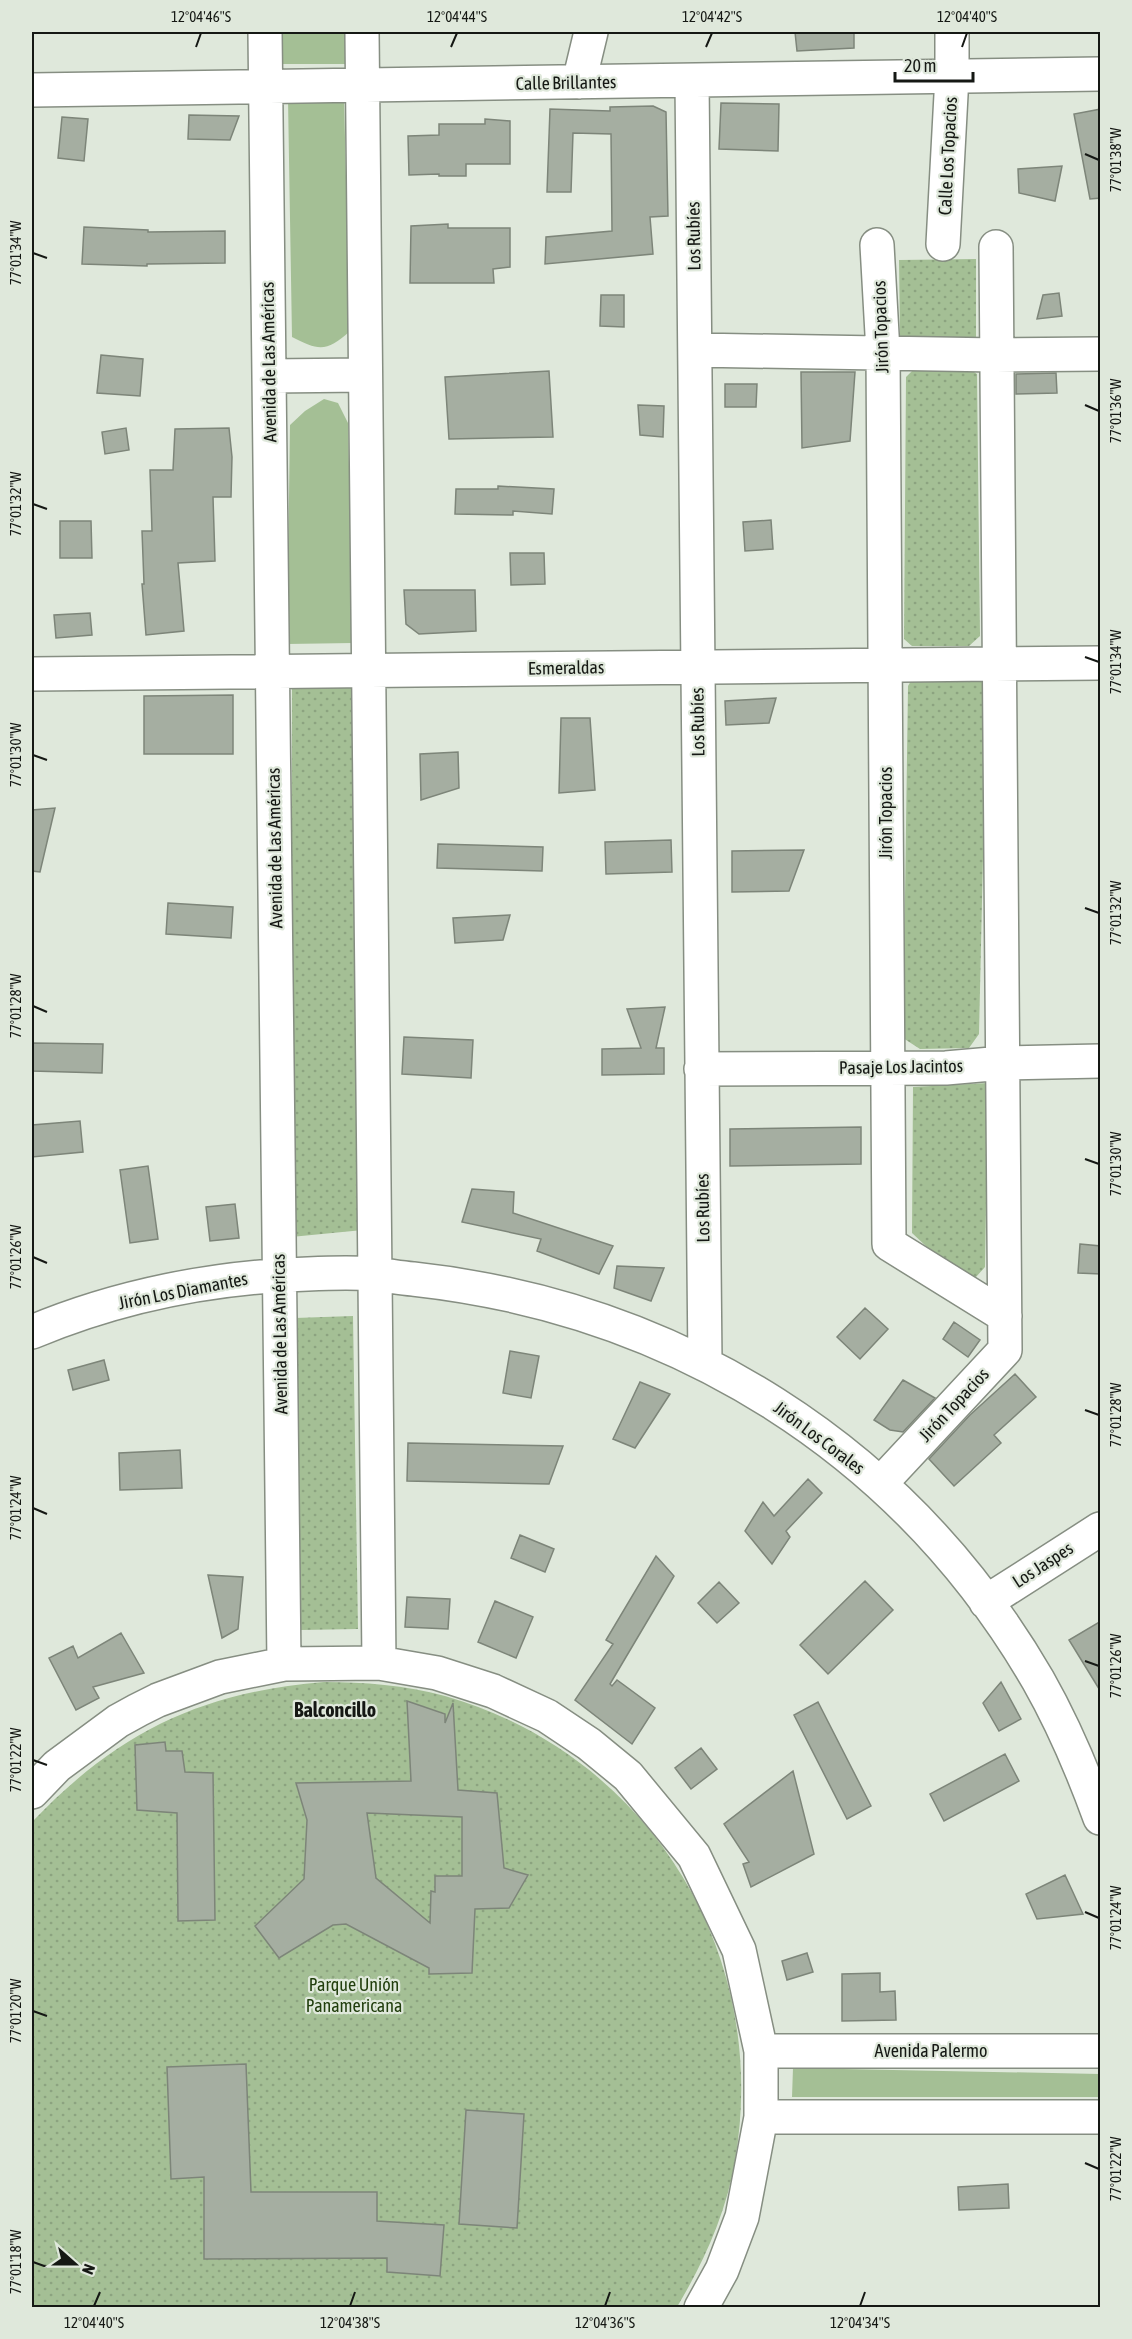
<svg xmlns="http://www.w3.org/2000/svg" width="1132" height="2339" font-family="'Asap Condensed',sans-serif">
<style>
.green{fill:#a4bf95}
.park{fill:url(#park-dots)}
.building{fill:#a5aea1;stroke:#7d8579;stroke-width:1.5;fill-rule:evenodd}
.lines{fill:none;stroke-linecap:round;stroke-linejoin:round}
.minor-casing{stroke:#868e82;stroke-width:36}
.minor{stroke:#fff;stroke-width:33}
.ticks{fill:none;stroke:#151814;stroke-width:2}
.labels{text-anchor:middle;stroke-width:4.5;stroke-linejoin:round;paint-order:stroke}
.street-label{font-size:18px;fill:#151814;stroke:#dfe8db}
.park-label{font-size:18px;fill:#213e0d;stroke:#dfe8db}
.neighbourhood-label{font-size:20px;font-weight:bold;fill:#151814;stroke:#dfe8db}
.neatline{fill:none;stroke:#151814;stroke-width:2}
.ticks-label{font-size:15px;text-anchor:middle;fill:#151814}
</style>
<defs>
<pattern id="park-dots" width="8" height="8" patternUnits="userSpaceOnUse" patternTransform="scale(1.5)"><rect width="8" height="8" fill="#a4bf95"/><path d="M2 2h.1M6 6h.1" fill="none" stroke="#8ca380" stroke-width="1.8" stroke-linecap="round"/></pattern>
</defs>
<rect width="100%" height="100%" fill="#dfe8db"/>
<path class="green" d="M 280,32 L 347,32 L 347,64 L 280,64 Z
M 288,99 L 344,99 L 350,331 C 327,352 319,351 292,337 Z
M 324,399 L 338,403 L 348,423 L 353,643 L 287,644 L 290,425 L 305,411 Z
M 793,2068 L 1100,2074 L 1100,2097 L 792,2097 Z"/>
<path class="park" d="M 976,259 L 976,340 L 900,336 L 899,260 Z
M 966,367 L 977,374 L 980,636 L 969,646 L 912,646 L 904,639 L 906,377 L 913,370 Z
M 915,674 L 987,681 L 979,1034 L 969,1048 L 920,1049 L 903,1038 L 908,686 Z
M 292,687 L 355,687 L 363,1230 L 291,1237 Z
M 988,1083 L 985,1267 L 976,1277 L 961,1279 L 912,1233 L 913,1087 Z
M 353,1316 L 358,1629 L 301,1630 L 295,1318 Z
M 324,1682 C 364,1682 405,1685 445,1696 C 648,1754 771,1952 735,2161 C 726,2213 704,2262 677,2307 L 32,2307 L 32,1822 C 117,1733 200,1692 324,1682 Z"/>
<path class="building" d="M 795,32 L 854,32 L 854,48 L 797,51 Z
M 721,103 L 779,104 L 778,151 L 719,149 Z
M 653,106 L 666,112 L 668,216 L 650,217 L 653,254 L 545,264 L 546,237 L 612,231 L 611,134 L 573,133 L 571,192 L 547,192 L 550,109 L 610,111 L 610,107 Z
M 1101,109 L 1101,198 L 1090,199 L 1074,114 Z
M 189,115 L 239,116 L 230,140 L 188,139 Z
M 62,117 L 88,119 L 84,161 L 58,158 Z
M 485,119 L 510,121 L 510,164 L 466,164 L 466,176 L 439,176 L 439,174 L 409,175 L 408,136 L 439,135 L 439,124 L 485,124 Z
M 1062,166 L 1055,201 L 1019,193 L 1018,169 Z
M 448,224 L 448,228 L 510,228 L 510,267 L 493,269 L 494,283 L 410,283 L 411,226 Z
M 84,227 L 148,230 L 148,232 L 225,231 L 225,263 L 147,264 L 147,266 L 82,264 Z
M 1059,293 L 1062,316 L 1037,319 L 1043,295 Z
M 601,295 L 624,295 L 624,327 L 600,326 Z
M 101,355 L 143,359 L 140,396 L 97,393 Z
M 549,371 L 553,437 L 449,439 L 445,377 Z
M 801,372 L 855,372 L 850,441 L 802,448 Z
M 1056,373 L 1057,393 L 1016,394 L 1016,374 Z
M 725,384 L 757,384 L 756,407 L 725,407 Z
M 638,405 L 664,406 L 663,437 L 640,435 Z
M 126,428 L 129,450 L 105,454 L 102,432 Z
M 229,428 L 232,457 L 231,497 L 213,497 L 215,561 L 178,563 L 184,631 L 146,635 L 142,584 L 144,584 L 142,531 L 152,531 L 150,470 L 173,470 L 175,429 Z
M 498,486 L 554,489 L 552,514 L 513,511 L 513,515 L 455,514 L 456,489 L 498,489 Z
M 771,520 L 773,549 L 745,551 L 743,522 Z
M 60,521 L 91,521 L 92,558 L 60,558 Z
M 510,553 L 544,553 L 545,584 L 511,585 Z
M 404,590 L 475,590 L 476,631 L 419,634 L 406,624 Z
M 90,613 L 92,635 L 56,638 L 54,615 Z
M 233,695 L 233,754 L 144,754 L 144,696 Z
M 776,698 L 769,723 L 726,725 L 725,701 Z
M 561,718 L 590,718 L 595,790 L 559,793 Z
M 458,752 L 459,788 L 421,800 L 420,754 Z
M 55,808 L 40,872 L 32,871 L 32,810 Z
M 671,840 L 672,872 L 606,874 L 605,842 Z
M 438,844 L 543,847 L 542,871 L 437,868 Z
M 804,850 L 789,891 L 732,892 L 732,851 Z
M 168,903 L 233,907 L 231,938 L 166,934 Z
M 510,915 L 503,940 L 455,943 L 453,918 Z
M 665,1007 L 656,1048 L 664,1048 L 664,1074 L 602,1075 L 602,1049 L 641,1048 L 627,1009 Z
M 404,1037 L 473,1040 L 471,1078 L 402,1074 Z
M 32,1043 L 103,1044 L 102,1073 L 32,1071 Z
M 80,1121 L 83,1152 L 32,1157 L 32,1125 Z
M 861,1127 L 861,1164 L 730,1166 L 730,1129 Z
M 148,1166 L 158,1239 L 130,1243 L 120,1170 Z
M 472,1189 L 514,1192 L 513,1213 L 613,1246 L 599,1274 L 537,1251 L 541,1239 L 462,1222 Z
M 235,1204 L 239,1238 L 210,1241 L 206,1207 Z
M 1080,1244 L 1101,1246 L 1101,1274 L 1078,1273 Z
M 617,1266 L 664,1268 L 651,1301 L 614,1288 Z
M 865,1308 L 888,1329 L 860,1359 L 837,1337 Z
M 954,1322 L 980,1340 L 968,1357 L 943,1339 Z
M 510,1351 L 539,1356 L 531,1398 L 503,1393 Z
M 104,1360 L 109,1380 L 73,1390 L 68,1370 Z
M 1015,1374 L 1036,1397 L 994,1435 L 1001,1443 L 954,1486 L 929,1459 L 970,1415 Z
M 903,1380 L 935,1398 L 903,1432 L 890,1430 L 874,1420 Z
M 640,1382 L 670,1394 L 635,1448 L 613,1439 Z
M 408,1443 L 563,1446 L 549,1484 L 407,1481 Z
M 180,1450 L 182,1488 L 120,1490 L 119,1453 Z
M 808,1479 L 822,1493 L 786,1531 L 790,1537 L 772,1564 L 745,1531 L 763,1502 L 774,1516 Z
M 520,1535 L 554,1549 L 545,1572 L 511,1558 Z
M 656,1556 L 674,1576 L 610,1684 L 612,1686 L 617,1680 L 655,1708 L 632,1744 L 575,1700 L 613,1644 L 606,1640 Z
M 208,1575 L 243,1577 L 238,1629 L 222,1638 Z
M 865,1581 L 893,1610 L 828,1674 L 800,1645 Z
M 719,1582 L 739,1603 L 717,1623 L 698,1603 Z
M 407,1597 L 450,1599 L 448,1629 L 405,1627 Z
M 495,1601 L 533,1617 L 516,1658 L 478,1642 Z
M 1101,1621 L 1101,1692 L 1069,1640 Z
M 121,1633 L 144,1673 L 93,1687 L 99,1698 L 76,1710 L 49,1658 L 73,1646 L 78,1658 Z
M 1001,1682 L 1021,1719 L 999,1731 L 983,1703 Z
M 407,1701 L 445,1714 L 445,1723 L 453,1703 L 458,1790 L 497,1793 L 504,1868 L 528,1875 L 509,1908 L 475,1909 L 472,1973 L 429,1974 L 429,1968 L 346,1924 L 333,1925 L 279,1958 L 255,1926 L 304,1879 L 307,1820 L 296,1783 L 411,1781 ZM 367,1813 L 462,1817 L 462,1876 L 435,1876 L 435,1892 L 431,1891 L 430,1923 L 376,1878 Z
M 818,1702 L 871,1806 L 847,1819 L 794,1715 Z
M 165,1742 L 166,1751 L 182,1751 L 185,1772 L 213,1773 L 215,1920 L 178,1921 L 177,1813 L 137,1810 L 135,1745 Z
M 701,1748 L 717,1769 L 691,1789 L 675,1768 Z
M 1005,1754 L 1019,1781 L 944,1821 L 930,1794 Z
M 793,1771 L 814,1854 L 751,1887 L 743,1864 L 749,1862 L 724,1824 Z
M 1065,1875 L 1083,1914 L 1037,1919 L 1026,1894 Z
M 807,1953 L 813,1972 L 787,1980 L 782,1961 Z
M 880,1973 L 880,1992 L 895,1991 L 896,2020 L 842,2021 L 842,1974 Z
M 246,2064 L 251,2192 L 377,2192 L 377,2221 L 444,2225 L 440,2276 L 387,2272 L 387,2258 L 204,2259 L 204,2177 L 171,2179 L 167,2067 Z
M 466,2110 L 524,2114 L 517,2228 L 459,2224 Z
M 1008,2184 L 1009,2208 L 959,2210 L 958,2187 Z"/>
<g class="lines">
<defs>
<path id="minor" d="M 265,32 L 284,1664
M 362,32 L 379,1663
M 692,81 L 705,1363
M 579,82 L 591,32
M 32,90 L 1100,74
M 943,244 L 952,76 L 952,32
M 877,245 L 883,352 L 889,1244 L 1005,1316
M 695,350 L 996,355 L 1100,354
M 269,376 L 365,375
M 32,674 L 1100,663
M 701,1069 L 946,1068 L 1003,1063 L 1100,1061
M 32,1332 C 118,1296 214,1277 308,1274 C 329,1273 352,1272 373,1274 C 386,1275 399,1278 413,1279 C 677,1308 904,1449 1038,1680 C 1063,1724 1083,1771 1100,1818
M 880,1484 L 1005,1350 L 996,247
M 986,1602 L 1100,1529
M 32,1792 L 57,1766 L 118,1721 L 138,1710 L 158,1700 L 220,1677 L 284,1664 L 379,1663 L 437,1673 L 493,1691 L 547,1716 L 589,1744 L 628,1776 L 694,1856 L 739,1950 L 761,2051 L 761,2117 L 742,2217 L 722,2270 L 701,2308
M 761,2051 L 1100,2051
M 761,2117 L 1100,2117"/>
</defs>
<use href="#minor" class="minor-casing"/>
<use href="#minor" class="minor"/>
</g>
<path class="ticks" d="M 196,47 L 201,33M 451,47 L 457,33M 706,47 L 712,33M 962,47 L 967,33M 1085,154 L 1099,160M 33,253 L 47,258M 1085,405 L 1099,411M 33,504 L 47,509M 1085,657 L 1099,662M 33,755 L 47,760M 1085,908 L 1099,913M 33,1006 L 47,1012M 1085,1159 L 1099,1164M 33,1257 L 47,1263M 1085,1410 L 1099,1415M 33,1508 L 47,1514M 1085,1661 L 1099,1666M 33,1760 L 47,1765M 1085,1912 L 1099,1918M 33,2011 L 47,2016M 1085,2163 L 1099,2169M 33,2262 L 47,2267M 94,2306 L 100,2292M 350,2306 L 355,2292M 605,2306 L 610,2292M 860,2306 L 865,2292"/>
<g class="labels">
<g class="street-label">
<text transform="translate(566 83) rotate(-1)" y="6">Calle Brillantes</text>
<text transform="translate(948 156) rotate(-87)" y="6">Calle Los Topacios</text>
<text transform="translate(694 236) rotate(-91)" y="6">Los Rubíes</text>
<text transform="translate(881 327) rotate(-92)" y="6">Jirón Topacios</text>
<text transform="translate(269 362) rotate(-91)" y="6">Avenida de Las Américas</text>
<text transform="translate(566 668) rotate(-1)" y="6">Esmeraldas</text>
<text transform="translate(698 722) rotate(-91)" y="6">Los Rubíes</text>
<text transform="translate(886 813) rotate(-90)" y="6">Jirón Topacios</text>
<text transform="translate(275 848) rotate(-91)" y="6">Avenida de Las Américas</text>
<text transform="translate(901 1067) rotate(-1)" y="6">Pasaje Los Jacintos</text>
<text transform="translate(703 1208) rotate(-91)" y="6">Los Rubíes</text>
<text transform="translate(183 1291) rotate(-11)" y="6">Jirón Los Diamantes</text>
<text transform="translate(280 1334) rotate(-91)" y="6">Avenida de Las Américas</text>
<text transform="translate(954 1405) rotate(-47)" y="6">Jirón Topacios</text>
<text transform="translate(819 1438) rotate(37)" y="6">Jirón Los Corales</text>
<text transform="translate(1043 1565) rotate(-33)" y="6">Los Jaspes</text>
<text x="931" y="2057">Avenida Palermo</text>
</g>
<g class="park-label">
<text x="354" y="1991">Parque Unión<tspan x="354" dy="21">Panamericana</tspan></text>
</g>
<g class="neighbourhood-label">
<text x="335" y="1717">Balconcillo</text>
</g>
</g>
<rect width="1132" height="2339" fill="none" stroke="#dfe8db" stroke-width="66"/>
<g transform="translate(75 2264) rotate(111)" stroke="#dfe8db" stroke-width="4.5" paint-order="stroke">
<path d="M0-4.5L10 22L0 15L-10 22Z" fill="#151814"/>
<text y="-9" font-size="16" font-weight="bold" text-anchor="middle" fill="#151814">N</text>
</g>
<path d="M895 72v9h78v-9" fill="none" stroke="#151814" stroke-width="3"/>
<text x="904" y="72" font-size="18" fill="#151814" stroke="#dfe8db" stroke-width="4.5" paint-order="stroke">20 m</text>
<rect x="33" y="33" width="1066" height="2273" class="neatline"/>
<g class="ticks-label">
<text x="201" y="22">12°04'46"S</text>
<text x="457" y="22">12°04'44"S</text>
<text x="712" y="22">12°04'42"S</text>
<text x="967" y="22">12°04'40"S</text>
<text transform="translate(1116 160) rotate(-90)" y="5">77°01'38"W</text>
<text transform="translate(16 253) rotate(-90)" y="5">77°01'34"W</text>
<text transform="translate(1116 411) rotate(-90)" y="5">77°01'36"W</text>
<text transform="translate(16 504) rotate(-90)" y="5">77°01'32"W</text>
<text transform="translate(1116 662) rotate(-90)" y="5">77°01'34"W</text>
<text transform="translate(16 755) rotate(-90)" y="5">77°01'30"W</text>
<text transform="translate(1116 913) rotate(-90)" y="5">77°01'32"W</text>
<text transform="translate(16 1006) rotate(-90)" y="5">77°01'28"W</text>
<text transform="translate(1116 1164) rotate(-90)" y="5">77°01'30"W</text>
<text transform="translate(16 1257) rotate(-90)" y="5">77°01'26"W</text>
<text transform="translate(1116 1415) rotate(-90)" y="5">77°01'28"W</text>
<text transform="translate(16 1508) rotate(-90)" y="5">77°01'24"W</text>
<text transform="translate(1116 1666) rotate(-90)" y="5">77°01'26"W</text>
<text transform="translate(16 1760) rotate(-90)" y="5">77°01'22"W</text>
<text transform="translate(1116 1918) rotate(-90)" y="5">77°01'24"W</text>
<text transform="translate(16 2011) rotate(-90)" y="5">77°01'20"W</text>
<text transform="translate(1116 2169) rotate(-90)" y="5">77°01'22"W</text>
<text transform="translate(16 2262) rotate(-90)" y="5">77°01'18"W</text>
<text x="94" y="2328">12°04'40"S</text>
<text x="350" y="2328">12°04'38"S</text>
<text x="605" y="2328">12°04'36"S</text>
<text x="860" y="2328">12°04'34"S</text>
</g>
</svg>
